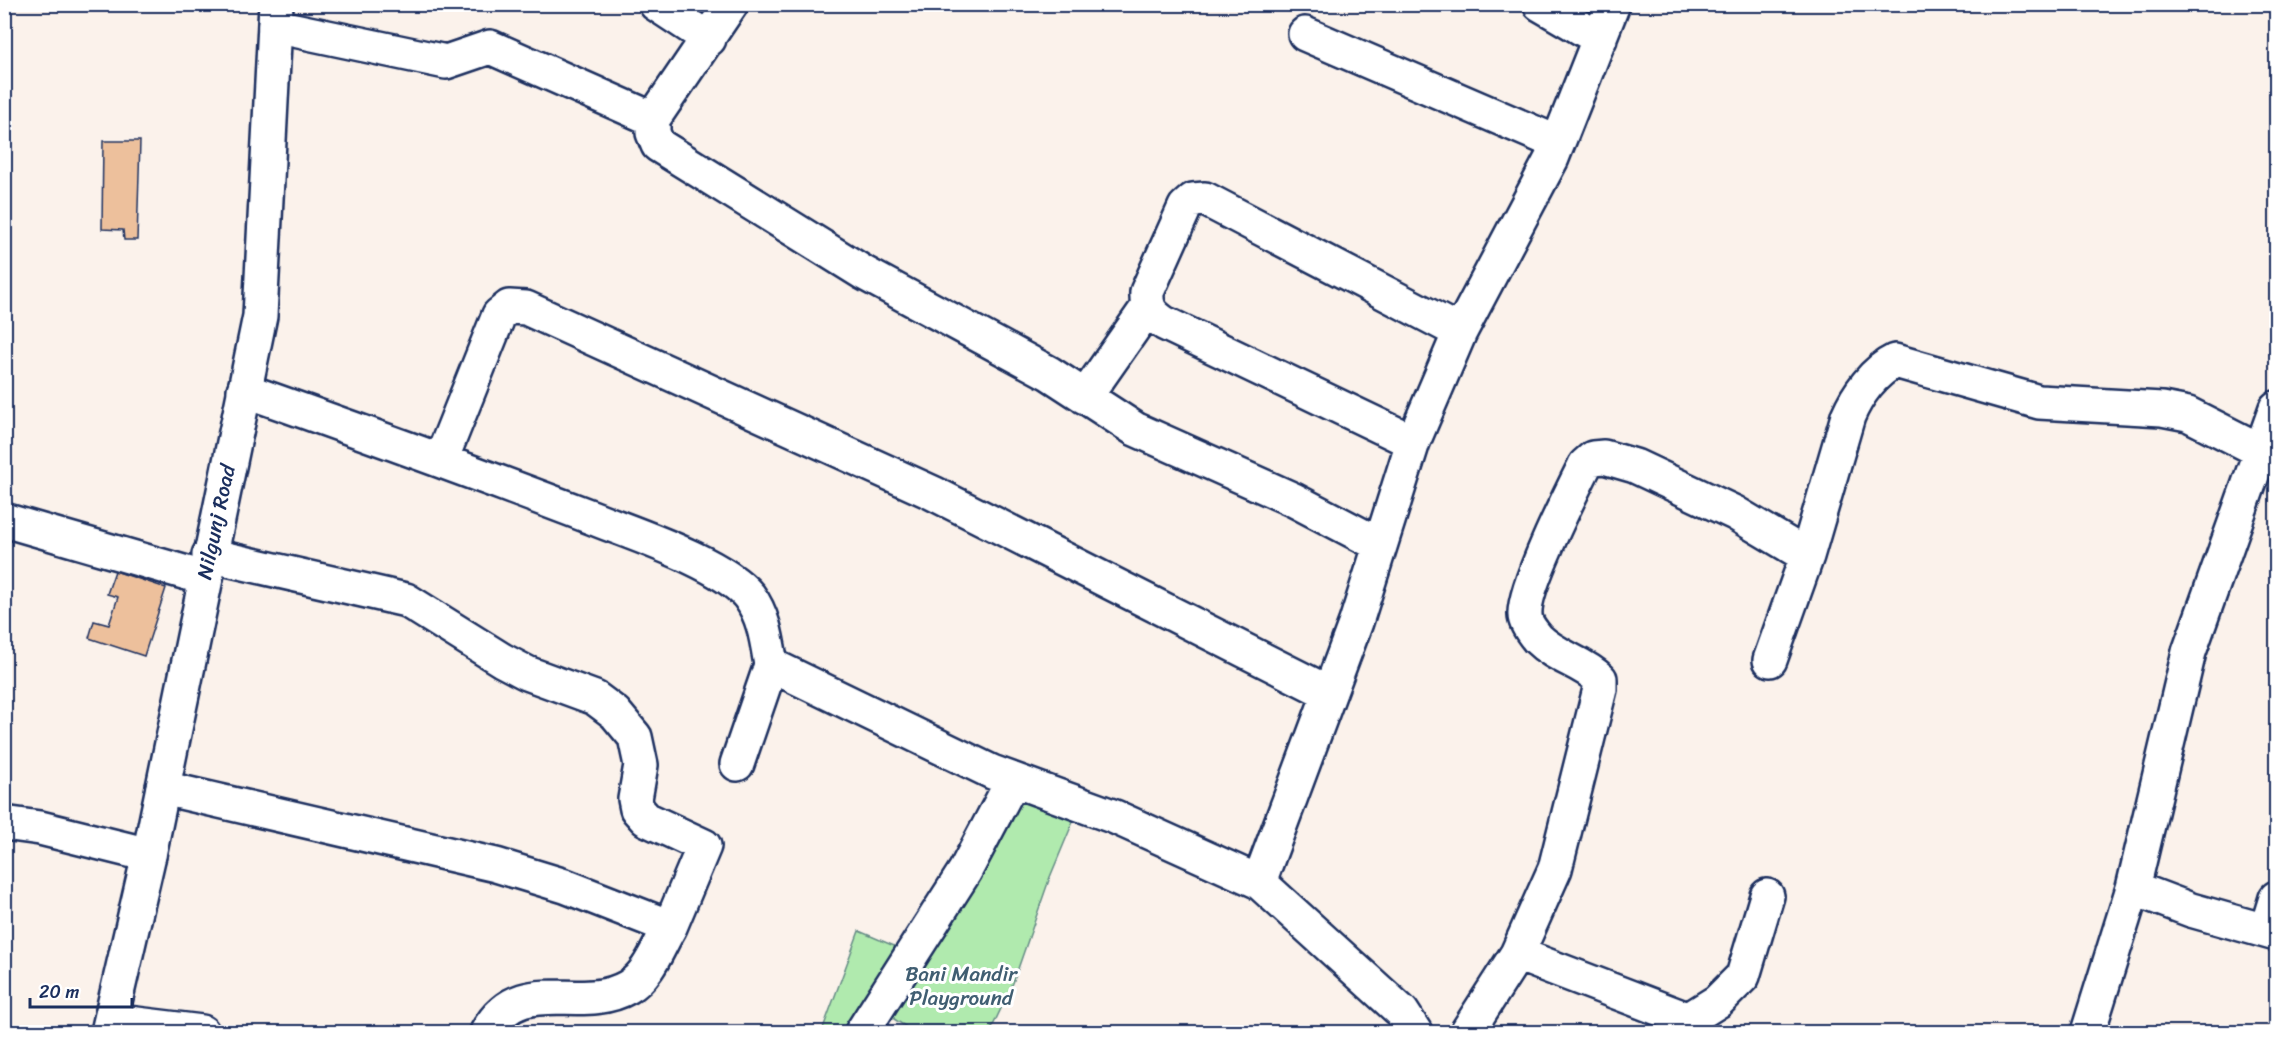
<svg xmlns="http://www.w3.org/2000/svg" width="2281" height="1037" font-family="Sriracha,sans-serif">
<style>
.green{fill:#b0eaae;stroke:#668c86;stroke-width:1.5}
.building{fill:#edc09c;stroke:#1b2f5e;stroke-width:1.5}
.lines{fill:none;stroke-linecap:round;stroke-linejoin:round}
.street-casing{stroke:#1b2f5e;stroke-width:38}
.secondary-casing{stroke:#1b2f5e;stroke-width:38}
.street{stroke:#fff;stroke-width:33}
.secondary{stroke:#fff;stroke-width:33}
.labels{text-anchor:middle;stroke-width:6;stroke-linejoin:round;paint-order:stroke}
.street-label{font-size:21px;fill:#1b2f5e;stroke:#fff}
.park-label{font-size:21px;fill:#405e72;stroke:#fff}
</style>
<rect width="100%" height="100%" fill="#fbf2eb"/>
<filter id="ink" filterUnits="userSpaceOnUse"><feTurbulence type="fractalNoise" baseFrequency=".0167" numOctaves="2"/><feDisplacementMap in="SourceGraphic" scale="12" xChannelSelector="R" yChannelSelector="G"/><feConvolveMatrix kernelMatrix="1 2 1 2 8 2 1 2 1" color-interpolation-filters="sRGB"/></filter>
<g filter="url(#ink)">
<path class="green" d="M 1013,780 L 1078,810 L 1050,877 L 1013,983 L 990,1032 L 914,1032 L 894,1019 L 894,1004 L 878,1032 L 822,1031 L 859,931 L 899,948 Z"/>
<path class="building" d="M 103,141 L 140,141 L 137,240 L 124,240 L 123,230 L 102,229 Z
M 115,571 L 166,588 L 144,656 L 89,638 L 94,621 L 109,625 L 118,597 L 107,594 Z"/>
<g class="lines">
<defs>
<path id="street" d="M 656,4 L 709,39
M 731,4 L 653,119 L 653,133 L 658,145 L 864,273 L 1049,373 L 1135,429 L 1294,500 L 1380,545
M 1540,4 L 1600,39
M 275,26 L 446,62 L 490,47 L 653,119
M 1305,34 L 1558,143
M 244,390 C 360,431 476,473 591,517 C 633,534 721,562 749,596 C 764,616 767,641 771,665 L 992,772 L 1115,817 L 1259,882
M 1085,397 L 1148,307
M 1413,442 L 1164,323 C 1151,314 1146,308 1147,292 L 1185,207 L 1193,200 L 1205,199 L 1460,332
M 441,460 L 499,315 L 509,307 L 526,308 L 933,493 L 1329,693
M 4,520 L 204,578
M 1770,660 L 1807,556 L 1848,416 C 1857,395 1874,371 1895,361 L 2039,402 L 2162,409 L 2188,414 L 2261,451
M 737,764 L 771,665
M 163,788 L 496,865 L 565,886 L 670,927 L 704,846 L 646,819 L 637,809 L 635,799 L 641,765 L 635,737 L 615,713 L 595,698 L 527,673 L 502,660 L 406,600 L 209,555
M 4,823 L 40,828 L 149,855
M 2133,888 L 2191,910 L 2276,934
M 2266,931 L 2276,898
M 1517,954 L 1684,1018 L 1691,1018 L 1718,1001 L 1743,976 L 1767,896
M 112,1021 L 202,1032
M 487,1032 C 521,971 579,1015 628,987 C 649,975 658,947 670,927
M 862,1032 L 965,871 L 1013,780
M 1415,1032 L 1402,1012 L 1259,882 L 1356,622 L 1413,442 L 1460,332 L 1552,158 L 1613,4
M 1467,1032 L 1517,954 L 1555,869 L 1600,689 L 1600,679 C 1582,662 1556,657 1538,639 C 1533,633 1525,623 1525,615 C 1523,588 1571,493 1585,465 L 1593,458 L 1604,457 L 1635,466 L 1735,513 L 1807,556
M 2088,1032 L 2133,888 L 2189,652 L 2276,408"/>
<path id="secondary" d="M 108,1032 L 149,855 L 260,316 L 276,4"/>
</defs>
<use href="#street" class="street-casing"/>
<use href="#secondary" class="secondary-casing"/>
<use href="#street" class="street"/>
<use href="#secondary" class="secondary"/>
</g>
</g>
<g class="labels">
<g class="street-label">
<text transform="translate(216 522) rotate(-78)" y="7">Nilgunj Road</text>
</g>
<g class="park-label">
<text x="961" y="981">Bani Mandir<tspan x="961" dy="24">Playground</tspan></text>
</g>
</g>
<rect width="2281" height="1037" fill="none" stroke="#fff" stroke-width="24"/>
<rect x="12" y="12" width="2257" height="1013" fill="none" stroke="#1b2f5e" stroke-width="2" filter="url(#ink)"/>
<path d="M30 998v9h102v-9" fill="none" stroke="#1b2f5e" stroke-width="3"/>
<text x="39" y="998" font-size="18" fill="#1b2f5e" stroke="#ffffff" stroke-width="4.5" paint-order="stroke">20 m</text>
</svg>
